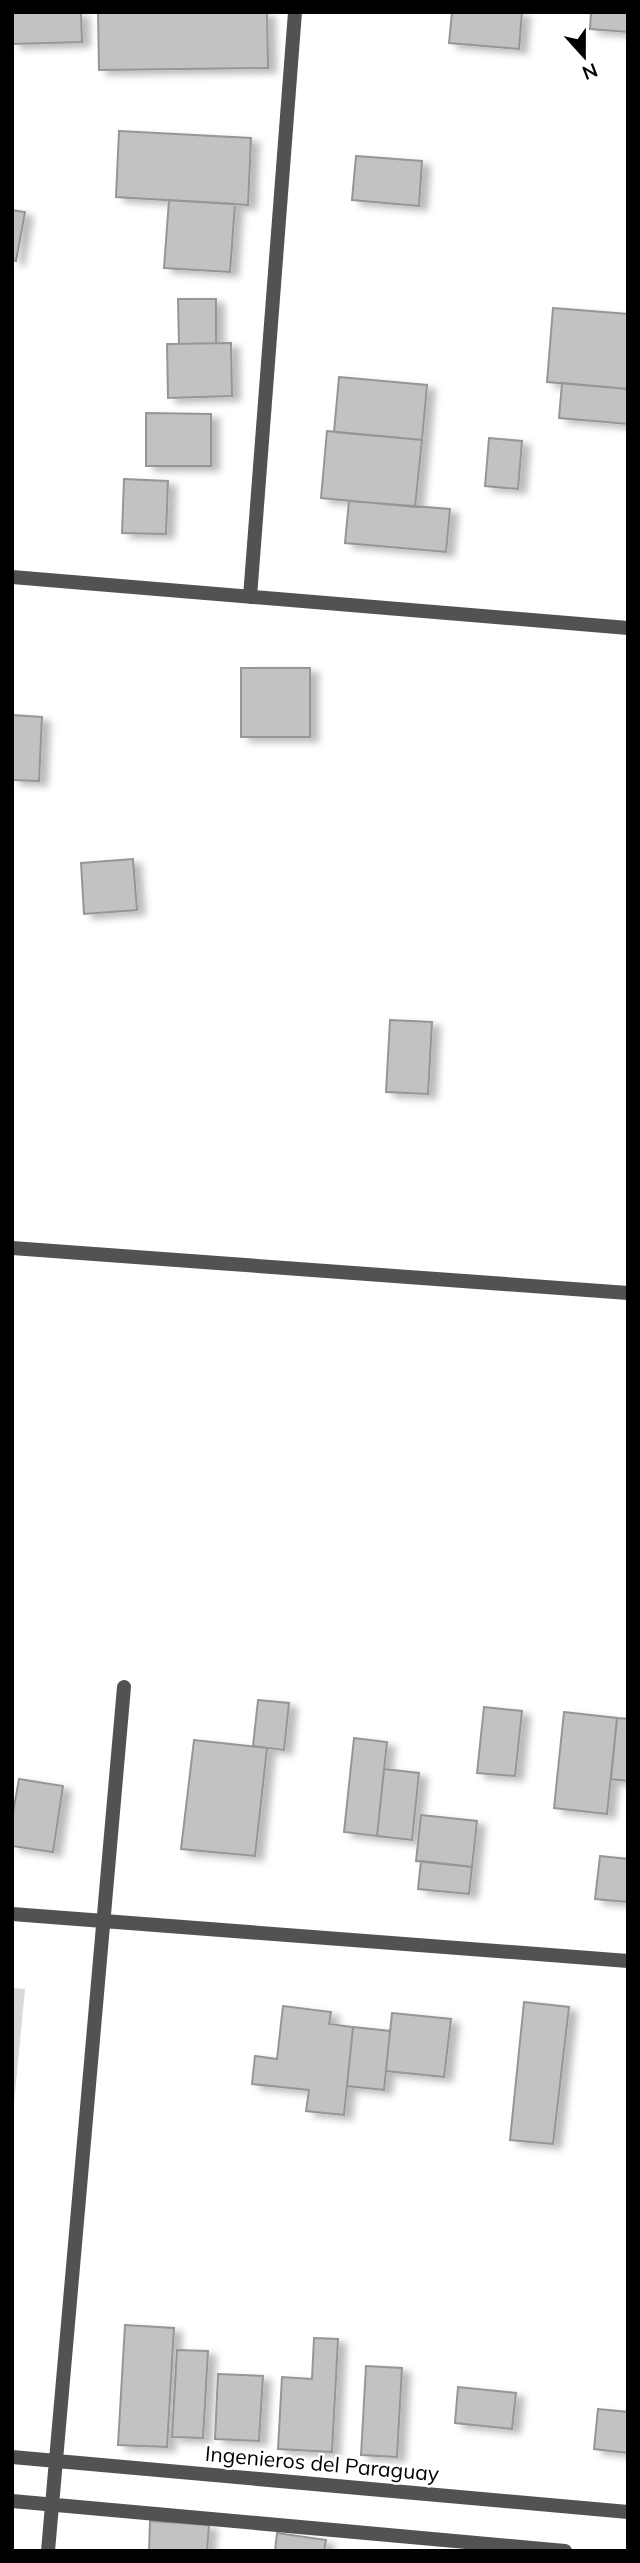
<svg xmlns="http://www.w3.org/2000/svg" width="640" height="2563" font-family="Mulish,sans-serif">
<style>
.garden{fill:#d9d9d9}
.building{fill:#c2c2c2;stroke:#969696;stroke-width:2;filter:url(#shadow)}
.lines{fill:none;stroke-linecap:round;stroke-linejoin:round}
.minor{stroke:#525252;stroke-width:14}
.labels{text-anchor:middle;stroke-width:5;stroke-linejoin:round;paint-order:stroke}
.street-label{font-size:21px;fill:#000;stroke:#fff}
</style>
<defs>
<filter id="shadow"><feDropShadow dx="8" dy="4.5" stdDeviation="3.5" flood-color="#0004"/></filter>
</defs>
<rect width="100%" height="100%" fill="#fff"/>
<path class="garden" d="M 12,1988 L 25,1989 L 12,2124 Z"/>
<path class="building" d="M 12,12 L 81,12 L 82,42 L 12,44 Z
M 98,12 L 267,12 L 268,68 L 99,70 Z
M 452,12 L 522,12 L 519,49 L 449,43 Z
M 591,12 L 628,12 L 628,32 L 590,29 Z
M 119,131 L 251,138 L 248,205 L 116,197 Z
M 356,156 L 422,161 L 419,206 L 352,200 Z
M 169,200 L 235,204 L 230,272 L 164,268 Z
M 12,210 L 25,212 L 16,261 L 12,260 Z
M 178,299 L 216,299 L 216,343 L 179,344 Z
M 553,308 L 628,314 L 628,389 L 547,382 Z
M 231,343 L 232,396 L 168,398 L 167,344 Z
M 339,377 L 427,385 L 422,440 L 334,432 Z
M 562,383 L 628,389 L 628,424 L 559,418 Z
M 146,413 L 211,414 L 211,466 L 146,466 Z
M 327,431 L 422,440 L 415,507 L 321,498 Z
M 489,438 L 522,441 L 518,489 L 485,486 Z
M 124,479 L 168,481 L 166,534 L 122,533 Z
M 349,501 L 450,509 L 446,552 L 345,543 Z
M 241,668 L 310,668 L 310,737 L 241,737 Z
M 12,715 L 42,717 L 39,781 L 12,780 Z
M 133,859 L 137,910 L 84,914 L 81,863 Z
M 390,1020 L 432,1022 L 428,1094 L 386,1092 Z
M 258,1700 L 289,1703 L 284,1750 L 253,1746 Z
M 484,1707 L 522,1711 L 515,1776 L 477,1773 Z
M 564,1712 L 617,1718 L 607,1814 L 554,1808 Z
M 617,1718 L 628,1719 L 628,1781 L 611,1779 Z
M 354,1738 L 387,1742 L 377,1836 L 344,1832 Z
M 194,1740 L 267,1748 L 255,1856 L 181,1849 Z
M 384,1769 L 419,1773 L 412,1840 L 377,1836 Z
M 19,1779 L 63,1786 L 53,1852 L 12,1846 L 12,1818 Z
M 421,1815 L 477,1821 L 472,1867 L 416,1861 Z
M 600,1856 L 628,1859 L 628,1902 L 595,1899 Z
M 421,1861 L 472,1867 L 469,1894 L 418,1889 Z
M 524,2002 L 569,2007 L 553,2144 L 510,2140 Z
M 283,2006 L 331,2012 L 329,2024 L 353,2027 L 344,2115 L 306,2111 L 309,2090 L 252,2084 L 255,2056 L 277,2059 Z
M 392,2013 L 451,2019 L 444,2077 L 386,2071 Z
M 353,2027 L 390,2031 L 384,2090 L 347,2086 Z
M 125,2325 L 174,2328 L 167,2447 L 118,2445 Z
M 314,2338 L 338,2339 L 332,2452 L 278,2449 L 282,2377 L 312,2379 Z
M 177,2350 L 208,2351 L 203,2438 L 172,2437 Z
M 366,2366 L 402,2368 L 397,2457 L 361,2455 Z
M 218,2374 L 263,2376 L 259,2441 L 215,2439 Z
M 458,2387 L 516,2393 L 512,2429 L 455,2423 Z
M 598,2409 L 628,2412 L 628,2453 L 594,2449 Z
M 150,2521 L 209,2525 L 207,2551 L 149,2551 Z
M 277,2533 L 326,2540 L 324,2551 L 275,2551 Z"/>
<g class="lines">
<path class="minor" d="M 12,577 L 628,628
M 250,597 L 295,12
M 12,1248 L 628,1293
M 12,1914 L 628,1961
M 12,2457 L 628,2512
M 12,2501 L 565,2551
M 48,2551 L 124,1687"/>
</g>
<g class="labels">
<g class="street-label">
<text transform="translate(322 2464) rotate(5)" y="7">Ingenieros del Paraguay</text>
</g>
</g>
<rect width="640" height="2563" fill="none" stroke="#000000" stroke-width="28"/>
<g transform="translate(584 56) rotate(159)" stroke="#ffffff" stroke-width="5" paint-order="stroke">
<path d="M0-5L12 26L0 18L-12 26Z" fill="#000000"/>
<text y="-10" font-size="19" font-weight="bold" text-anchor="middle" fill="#000000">N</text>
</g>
</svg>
